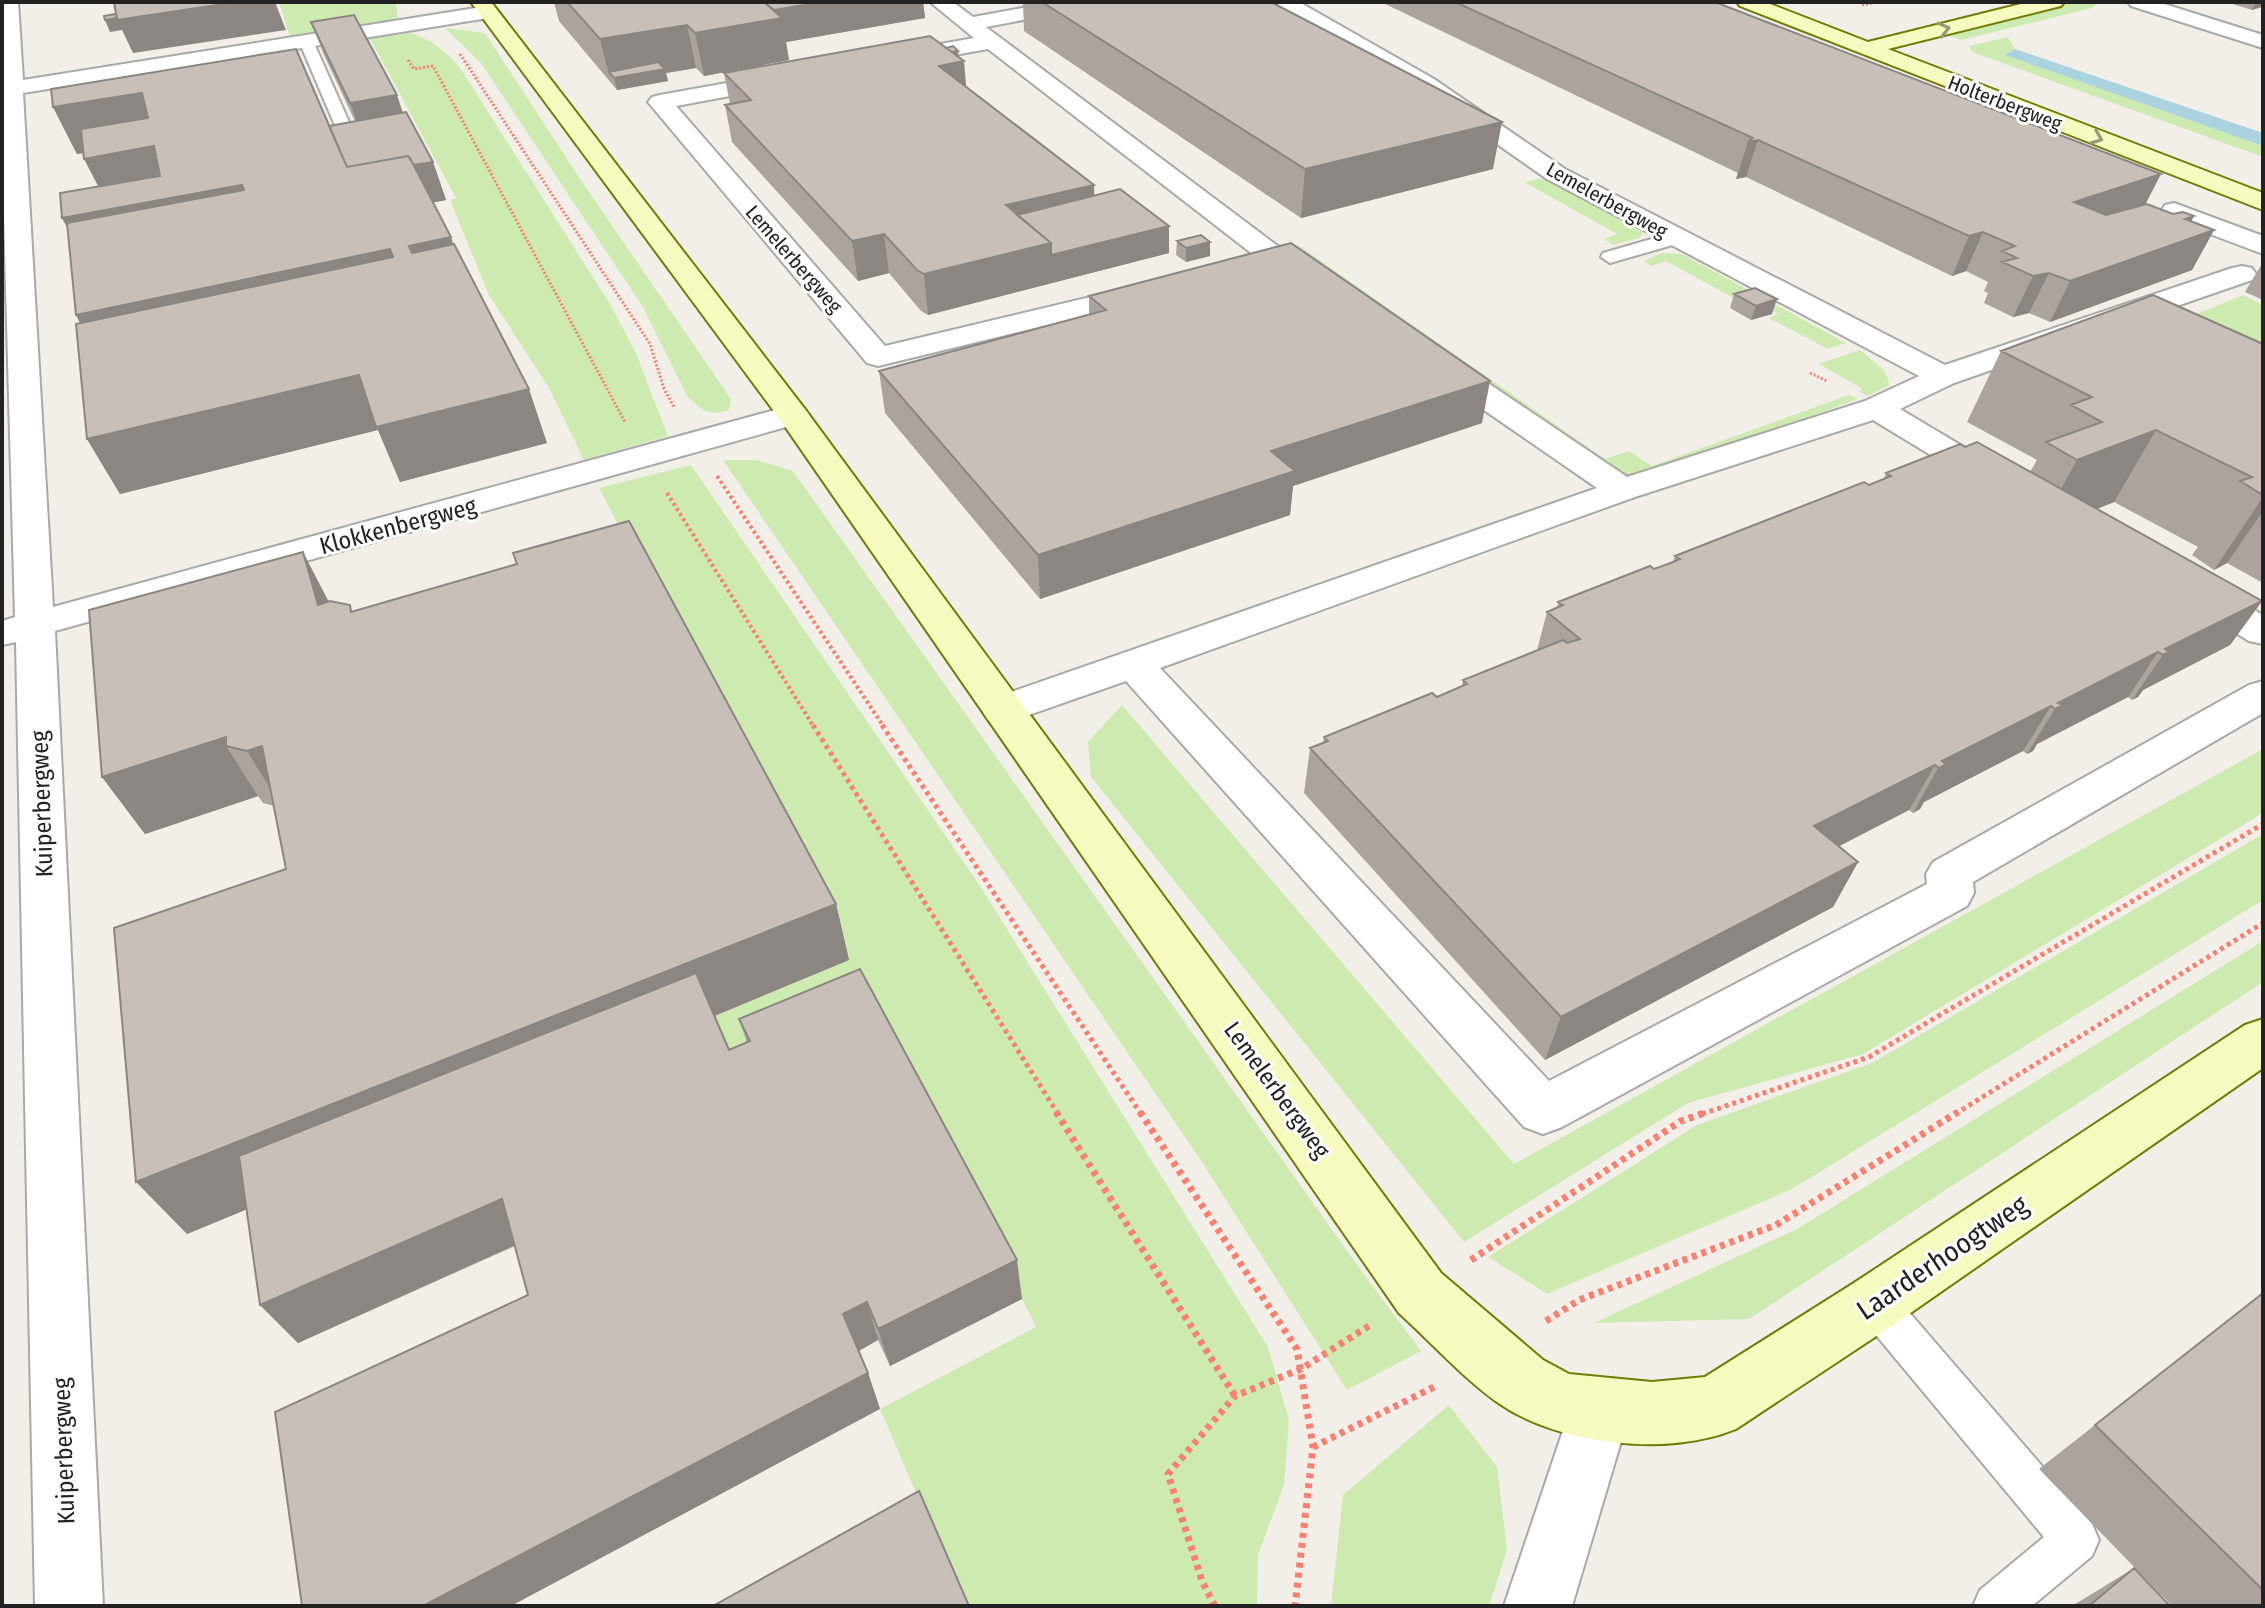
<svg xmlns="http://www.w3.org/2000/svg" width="2265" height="1608" font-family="'Fira Sans Condensed',sans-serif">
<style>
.grass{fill:#cdebb0}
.water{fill:#aad3df}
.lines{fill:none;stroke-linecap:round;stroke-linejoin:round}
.lane-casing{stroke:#a9a9a9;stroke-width:4}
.street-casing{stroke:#a9a9a9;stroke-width:4}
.secondary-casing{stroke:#707d05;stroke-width:4}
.path-far3{stroke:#fa8072;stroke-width:3;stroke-dasharray:2 2;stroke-linecap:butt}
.path-far2{stroke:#fa8072;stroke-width:4;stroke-dasharray:3 3;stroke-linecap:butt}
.path-far1{stroke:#fa8072;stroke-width:5;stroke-dasharray:4 4;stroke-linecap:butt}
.path{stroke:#fa8072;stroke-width:7;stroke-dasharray:5 5;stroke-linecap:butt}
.lane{fill:#fff;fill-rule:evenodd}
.street{fill:#fff;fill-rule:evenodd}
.secondary{fill:#f7fabf;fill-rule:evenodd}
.wall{fill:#aba49e}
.shaded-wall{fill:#8b8681}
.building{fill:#c7bfb8;stroke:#8b8681;stroke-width:2}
.oneway{stroke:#979978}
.labels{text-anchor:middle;stroke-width:6;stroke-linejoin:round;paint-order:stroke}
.far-street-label{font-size:20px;fill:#222;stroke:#fff}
.street-label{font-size:24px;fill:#222;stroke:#fff}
.near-street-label{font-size:28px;fill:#222;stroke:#fff}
</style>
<rect width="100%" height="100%" fill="#f2efe9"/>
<path class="grass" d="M 279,2 L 396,2 L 398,22 L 290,38 Z
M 2068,2 L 2099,2 L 2092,8 L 1961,40 L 1947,35 L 1970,26 Z
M 445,28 L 485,33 L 578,176 L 731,399 L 729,410 L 716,413 L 704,411 L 687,396 L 643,307 L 481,63 Z
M 406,31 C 431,40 447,50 462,71 L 610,304 L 635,351 L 668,436 L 584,460 L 549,388 L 489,295 L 450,200 L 456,198 L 369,37 Z
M 2008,37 L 2015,49 L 2006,55 L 2263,146 L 2263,157 L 1972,52 L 1969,46 Z
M 1544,178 L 1643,233 L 1639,238 L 1613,245 L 1604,239 L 1617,234 L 1524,182 Z
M 1298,245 L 1605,459 L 1629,451 L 1652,466 L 1849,395 L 1858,399 L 1689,461 L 1632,478 L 1613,475 L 1279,250 Z
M 1662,253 L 1682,254 L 1846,343 L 1828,349 L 1769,318 L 1778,314 L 1751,299 L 1741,302 L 1666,261 L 1651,266 L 1644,261 Z
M 2243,295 L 2263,305 L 2263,399 L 2133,340 Z
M 1860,350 L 1884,370 L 1890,385 L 1867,396 L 1859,391 L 1863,389 L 1819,364 Z
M 723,460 L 757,460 L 793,471 L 1362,1272 L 1421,1351 L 1347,1390 L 1200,1159 Z
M 691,465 L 980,886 L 1268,1347 L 1289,1420 L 1284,1485 L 1258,1555 L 1257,1606 L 965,1606 L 880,1409 L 1036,1327 L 1022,1299 L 734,1069 L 712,1017 L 849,960 L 599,488 Z
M 1122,705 L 1514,1164 L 2263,749 L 2263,813 L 1863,1054 L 1688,1103 L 1464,1242 L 1091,777 L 1088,742 Z
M 2263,834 L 2263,900 L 1792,1189 L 1547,1294 L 1488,1257 L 1697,1125 L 1872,1063 Z
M 2263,941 L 2263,982 L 1749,1319 L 1594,1323 L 1797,1229 Z
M 1449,1405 L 1497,1467 L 1507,1550 L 1489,1606 L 1331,1606 L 1343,1495 Z"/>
<path class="water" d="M 2015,49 L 2263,133 L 2263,146 L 2005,55 Z"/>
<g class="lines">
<defs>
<path id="lane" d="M 306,37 L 313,41 L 361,149 L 359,153 L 347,153 L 345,149 L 299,41 Z
M 1676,232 L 1683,234 L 1685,238 L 1683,242 L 1610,263 L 1601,257 L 1603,253 Z
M 1875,1284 L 1889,1289 L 2092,1524 L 2099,1540 L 2092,1556 L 2032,1606 L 1973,1606 L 1980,1590 L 2044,1537 L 1861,1317 L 1855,1303 L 1861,1289 Z"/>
<path id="street" d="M 2,2 L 18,2 L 23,80 L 488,6 L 498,12 L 488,18 L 23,93 L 53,607 L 782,408 L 793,405 L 804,408 L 809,415 L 804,422 L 55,631 L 103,1606 L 35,1606 L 16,642 L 2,645 L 2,621 L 15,617 L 2,143 Z
M 930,2 L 953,2 L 973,17 L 1055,2 L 1097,2 L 1087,8 L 986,27 L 1275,244 L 1323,274 L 1327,280 L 1323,286 C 1299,292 1275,268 1255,256 L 988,49 L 898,65 L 890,63 L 887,58 L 890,53 L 974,38 Z
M 1274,2 L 1299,2 L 1434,79 L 1565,169 L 1945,365 L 2232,268 L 2242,266 L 2252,268 L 2256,274 L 2252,280 L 1954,383 L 1900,409 L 2009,474 L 2014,481 L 2009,488 L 1997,491 L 1985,488 L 1873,420 L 1635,497 L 1160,668 L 1549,1081 L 1927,884 L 1926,874 L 1933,862 L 2249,685 L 2263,681 L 2263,713 L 1973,882 L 1974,893 L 1967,906 L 1562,1127 L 1543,1134 L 1524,1127 L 1126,681 L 1003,724 L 988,720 L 982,710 L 988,700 L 1597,488 L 1426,370 L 1422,363 L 1426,356 L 1437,354 L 1448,356 L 1627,477 L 1865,401 L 1919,376 L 1547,179 L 1418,89 Z
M 2128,2 L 2158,2 L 2263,35 L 2263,48 L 2131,6 Z
M 787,72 L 795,74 L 798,79 L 795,84 L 676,106 L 885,346 L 1149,283 L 1159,286 L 1163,292 L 1159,298 L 878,366 L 867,363 L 648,102 L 652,97 L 660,95 Z
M 2174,203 L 2263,236 L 2263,254 L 2165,217 L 2161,211 L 2165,205 Z
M 2196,581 L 2209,585 L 2263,615 L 2263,644 L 2249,641 L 2183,601 L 2177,593 L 2183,585 Z
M 1600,1377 L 1622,1386 L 1631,1408 L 1572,1606 L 1504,1606 L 1578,1386 Z"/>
<path id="secondary" d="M 471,2 L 491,2 L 804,408 L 1441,1273 L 1543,1360 L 1569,1374 L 1652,1382 L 1705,1377 L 1854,1283 L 2245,1025 L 2263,1019 L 2263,1068 L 1896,1323 L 1736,1429 C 1669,1457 1560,1445 1500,1404 C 1467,1382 1429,1340 1399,1313 L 782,422 Z
M 1737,2 L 1765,2 L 1868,42 L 2029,2 L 2064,2 L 2061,6 L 1888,49 L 2263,193 L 2263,210 L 1740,6 Z"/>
</defs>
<use href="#lane" class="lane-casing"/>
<use href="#street" class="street-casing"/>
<use href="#secondary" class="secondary-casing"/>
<path class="path-far3" d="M 1862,5 L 1877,2
M 460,54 L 650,344 L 664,389 L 674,407
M 408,60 L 414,69 L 433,66 L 625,422
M 1810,373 L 1827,381"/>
<path class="path-far2" d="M 717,476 L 884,727
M 667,493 L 814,727"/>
<path class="path-far1" d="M 813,725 L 1058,1114
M 882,725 L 1141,1114
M 1702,1114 L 1869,1057 L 2263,824
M 1955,1114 L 2263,923"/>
<path class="path" d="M 1056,1112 L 1235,1396
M 1140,1112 L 1297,1349 L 1313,1447 L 1295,1606
M 1471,1260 L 1681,1121 L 1707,1112
M 1546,1321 L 1579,1300 L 1776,1225 L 1958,1112
M 1313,1447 L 1434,1387
M 1215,1606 L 1202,1581 L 1168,1474 L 1235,1396 L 1301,1369 L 1372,1324"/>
<use href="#lane" class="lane"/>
<use href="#street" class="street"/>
<use href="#secondary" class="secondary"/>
</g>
<path class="wall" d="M 554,2 L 923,2 L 925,18 L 786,42 L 789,60 L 704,76 L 696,68 L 666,73 L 668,81 L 617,90 L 559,21 Z
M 1023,2 L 1271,2 L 1493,169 L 1301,218 L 1024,31 Z
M 1381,2 L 1715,2 L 2145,204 L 2173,214 L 2194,216 L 2191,221 L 2214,230 L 2192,270 L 2050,322 L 2029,313 L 2013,317 L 1984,303 L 1988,293 L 1984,291 L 1988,282 L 1966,271 L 1952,276 L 1746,177 L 1736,179 L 1738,173 Z
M 2226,2 L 2263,2 L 2263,7 L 2252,10 Z
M 311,22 L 403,113 L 433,162 L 446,200 L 433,202 L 547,443 L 400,482 L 378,430 L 120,494 L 87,439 L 80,323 L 76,315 L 67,227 L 62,218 L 99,187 L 84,153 L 77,154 L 53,107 L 329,126 L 355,121 L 324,55 Z
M 959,57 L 966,87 L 1094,196 L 1169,226 L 1169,253 L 928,315 L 921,311 L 889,273 L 858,281 L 732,142 L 725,105 L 730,104 L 724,73 Z
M 1177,241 L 1210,256 L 1186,262 L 1176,255 Z
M 2263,262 L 2263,300 L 2245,292 Z
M 1734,294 L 1772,314 L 1751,320 L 1730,308 Z
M 1089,296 L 1482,423 L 1293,486 L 1290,515 L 1040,599 L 885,413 L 879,371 L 1089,315 Z
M 2263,344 L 2263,583 L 2227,563 L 2214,570 L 2192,555 L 2198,547 L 2114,502 L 2097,509 L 2262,601 L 2230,645 L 2143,690 L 2138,697 L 2132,700 L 2128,697 L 2037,744 L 2033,751 L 2027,754 L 2023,751 L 1924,802 L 1920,809 L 1913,813 L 1909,810 L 1839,846 L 1858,862 L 1833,907 L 1545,1060 L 1304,793 L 1310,748 L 1323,743 L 1324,737 L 1437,697 L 1462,686 L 1463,680 L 1537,650 L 1547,612 L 1557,608 L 1558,602 L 1673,562 L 1675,556 L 1869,485 L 1884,479 L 1886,473 L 1965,447 L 2030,472 L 2037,460 L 1967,422 L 2001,351 Z
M 329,602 L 353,611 L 836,904 L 849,960 L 715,1016 L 729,1050 L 747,1043 L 739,1019 L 1022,1299 L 890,1366 L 878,1340 L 859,1351 L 868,1373 L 880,1409 L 528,1295 L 515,1246 L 298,1343 L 260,1305 L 247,1209 L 187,1234 L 286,869 L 274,806 L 263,803 L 258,796 L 145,834 L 102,777 Z
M 2263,1293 L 2263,1606 L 2172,1606 L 2039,1469 Z
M 2134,1568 L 2170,1606 L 2072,1606 Z"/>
<path class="shaded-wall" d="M 237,2 L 275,2 L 286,30 L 133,53 L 122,30 L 110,32 L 105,20 Z
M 823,2 L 923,2 L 925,18 L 786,42 L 789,60 L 704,76 L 695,33 L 767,11 Z
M 2256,2 L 2263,2 L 2263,6 L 2252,10 Z
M 687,25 L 696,68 L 666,73 L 668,81 L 617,90 L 614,78 L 609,72 L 611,83 L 600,39 Z
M 958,51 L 959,62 L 964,61 L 967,96 L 942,101 L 938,55 Z
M 142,93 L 164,139 L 77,154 L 53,107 Z
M 397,95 L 409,131 L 363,139 L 350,103 Z
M 1502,122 L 1493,169 L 1301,218 L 1305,169 Z
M 1758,140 L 1746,177 L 1736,179 L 1748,142 Z
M 154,146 L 177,193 L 109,207 L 84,159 Z
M 433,162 L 446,200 L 366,216 L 351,177 Z
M 2161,174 L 2141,213 L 2056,241 L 2074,202 Z
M 242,185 L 264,234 L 90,268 L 62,218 Z
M 1094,185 L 1095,224 L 1032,239 L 1006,205 Z
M 2194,216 L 2179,243 L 2214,230 L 2192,270 L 2050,322 L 2070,281 L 2185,219 Z
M 1169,226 L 1169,253 L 928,315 L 924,274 L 1051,243 Z
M 1983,232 L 1966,271 L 1952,276 L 1969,236 Z
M 884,234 L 889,273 L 858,281 L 852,241 Z
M 451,237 L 468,287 L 428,296 L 409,246 Z
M 1210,242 L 1210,256 L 1186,262 L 1186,248 Z
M 390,249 L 410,300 L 105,368 L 76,315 Z
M 2049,273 L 2029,313 L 2013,317 L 2033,276 Z
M 1777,299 L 1772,314 L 1751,320 L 1756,306 Z
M 359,375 L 529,389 L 547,443 L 400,482 L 378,430 L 120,494 L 87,439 Z
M 1490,381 L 1482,423 L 1293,486 L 1290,515 L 1040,599 L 1038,555 L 1271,451 Z
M 2156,430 L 2114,502 L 2037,533 L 2077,460 Z
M 2263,497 L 2263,511 L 2227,563 L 2214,570 Z
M 303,552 L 332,608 L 318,605 Z
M 2262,601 L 2230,645 L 2143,690 L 2138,697 L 2132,700 L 2163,655 L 2165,649 Z
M 2158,652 L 2128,697 L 2037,744 L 2033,751 L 2027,754 L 2055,709 L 2058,703 Z
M 2051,706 L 2023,751 L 1924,802 L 1920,809 L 1913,813 L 1942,761 Z
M 226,737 L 226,746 L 258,796 L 145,834 L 102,777 Z
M 262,746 L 283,809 L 247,751 Z
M 1935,765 L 1909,810 L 1791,871 L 1814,826 Z
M 1858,862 L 1833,907 L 1545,1060 L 1561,1017 Z
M 836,904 L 849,960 L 187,1234 L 136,1182 Z
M 502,1199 L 528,1239 L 298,1343 L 260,1305 Z
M 1017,1260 L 1022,1299 L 890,1366 L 878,1329 Z
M 867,1302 L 878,1340 L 856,1352 L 843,1314 Z
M 868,1373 L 880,1409 L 511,1606 L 423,1606 Z"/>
<path class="building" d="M 114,2 L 237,2 L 117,20 Z
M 567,2 L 764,2 L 782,18 L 695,33 L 687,25 L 600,39 Z
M 764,2 L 823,2 L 774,10 Z
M 1042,2 L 1271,2 L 1502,122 L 1305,169 Z
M 1455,2 L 1715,2 L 2161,174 L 2074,202 L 2106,215 L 2147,204 L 2173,214 L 2183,212 L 2194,216 L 2185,219 L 2214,230 L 2070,281 L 2049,273 L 2033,276 L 2002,262 L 2017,258 L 2002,251 L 2015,246 L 1983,232 L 1969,236 L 1758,140 L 1748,142 L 1753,138 Z
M 116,14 L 117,18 L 105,20 L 104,16 Z
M 354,15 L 397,95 L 350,103 L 311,22 Z
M 930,36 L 964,61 L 939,66 L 1094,185 L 1006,205 L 1051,243 L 924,274 L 917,270 L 884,234 L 852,241 L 725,105 L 751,100 L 724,73 Z
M 953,46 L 958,51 L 952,52 L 946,48 Z
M 296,49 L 347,167 L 408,156 L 410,158 L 451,237 L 409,246 L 412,253 L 454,244 L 529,389 L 376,427 L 359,375 L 87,439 L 76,324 L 393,257 L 390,249 L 76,315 L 67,223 L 244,190 L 242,185 L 62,218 L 60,193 L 160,176 L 154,146 L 84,159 L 81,129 L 148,118 L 142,93 L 53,107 L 51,89 Z
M 658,62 L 665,69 L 614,78 L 609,72 Z
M 406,112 L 433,162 L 414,165 L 408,156 L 347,167 L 329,126 Z
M 1120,189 L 1169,226 L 1051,255 L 1051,243 L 1017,215 Z
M 1201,235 L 1210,242 L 1186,248 L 1177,241 Z
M 1291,243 L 1490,381 L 1271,451 L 1295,471 L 1038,555 L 879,371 L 1106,310 L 1089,296 Z
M 1755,288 L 1777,299 L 1756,306 L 1734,294 Z
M 2153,295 L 2263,344 L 2263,495 L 2240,481 L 2252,477 L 2156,430 L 2077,460 L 2046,442 L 2102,422 L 2071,405 L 2092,397 L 2001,351 Z
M 1977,442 L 2262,601 L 2165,649 L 2169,652 L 2163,655 L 2158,652 L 2058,703 L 2062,705 L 2055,709 L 2051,706 L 1942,761 L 1946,764 L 1939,768 L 1935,765 L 1814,826 L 1858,862 L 1561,1017 L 1310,748 L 1328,741 L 1324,737 L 1432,693 L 1437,697 L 1467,684 L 1463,680 L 1563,640 L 1567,643 L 1580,639 L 1547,612 L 1563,605 L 1558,602 L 1650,566 L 1654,569 L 1668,564 L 1680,559 L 1675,556 L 1864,482 L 1869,485 L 1891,476 L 1886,473 L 1960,444 L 1965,447 Z
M 629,521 L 836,904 L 136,1182 L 114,928 L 286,869 L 262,746 L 247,751 L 226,746 L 226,737 L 102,777 L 89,610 L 303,552 L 318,605 L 330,601 L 350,605 L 351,612 L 517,564 L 513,553 Z
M 860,969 L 1017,1260 L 878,1329 L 867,1302 L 843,1314 L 868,1373 L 423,1606 L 302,1606 L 275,1412 L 528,1295 L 502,1199 L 260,1305 L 239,1156 L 696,973 L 729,1050 L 750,1041 L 739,1019 Z
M 2263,1293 L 2263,1590 L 2095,1425 Z
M 919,1491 L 969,1606 L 713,1606 Z
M 2134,1568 L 2170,1606 L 2089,1606 Z"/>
<defs><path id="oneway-chevron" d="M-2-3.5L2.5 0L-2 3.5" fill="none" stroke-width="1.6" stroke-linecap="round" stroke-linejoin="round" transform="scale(2)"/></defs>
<g class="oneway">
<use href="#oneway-chevron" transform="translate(1944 29) rotate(-14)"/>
<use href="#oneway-chevron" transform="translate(2097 138) rotate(21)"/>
</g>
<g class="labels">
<g class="far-street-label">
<text transform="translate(2005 103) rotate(21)" y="7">Holterbergweg</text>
<text transform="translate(1607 200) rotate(29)" y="7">Lemelerbergweg</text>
<text transform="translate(794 259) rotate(49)" y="7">Lemelerbergweg</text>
</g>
<g class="street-label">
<text transform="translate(398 526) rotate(-15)" y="8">Klokkenbergweg</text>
<text transform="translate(42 804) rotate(-92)" y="8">Kuiperbergweg</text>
<text transform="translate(1277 1090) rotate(54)" y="8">Lemelerbergweg</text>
<text transform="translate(64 1451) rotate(-92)" y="8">Kuiperbergweg</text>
</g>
<g class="near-street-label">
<text transform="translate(1942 1257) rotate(-34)" y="10">Laarderhoogtweg</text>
</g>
</g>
<rect width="2265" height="1608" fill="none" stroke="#222222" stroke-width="8"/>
</svg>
